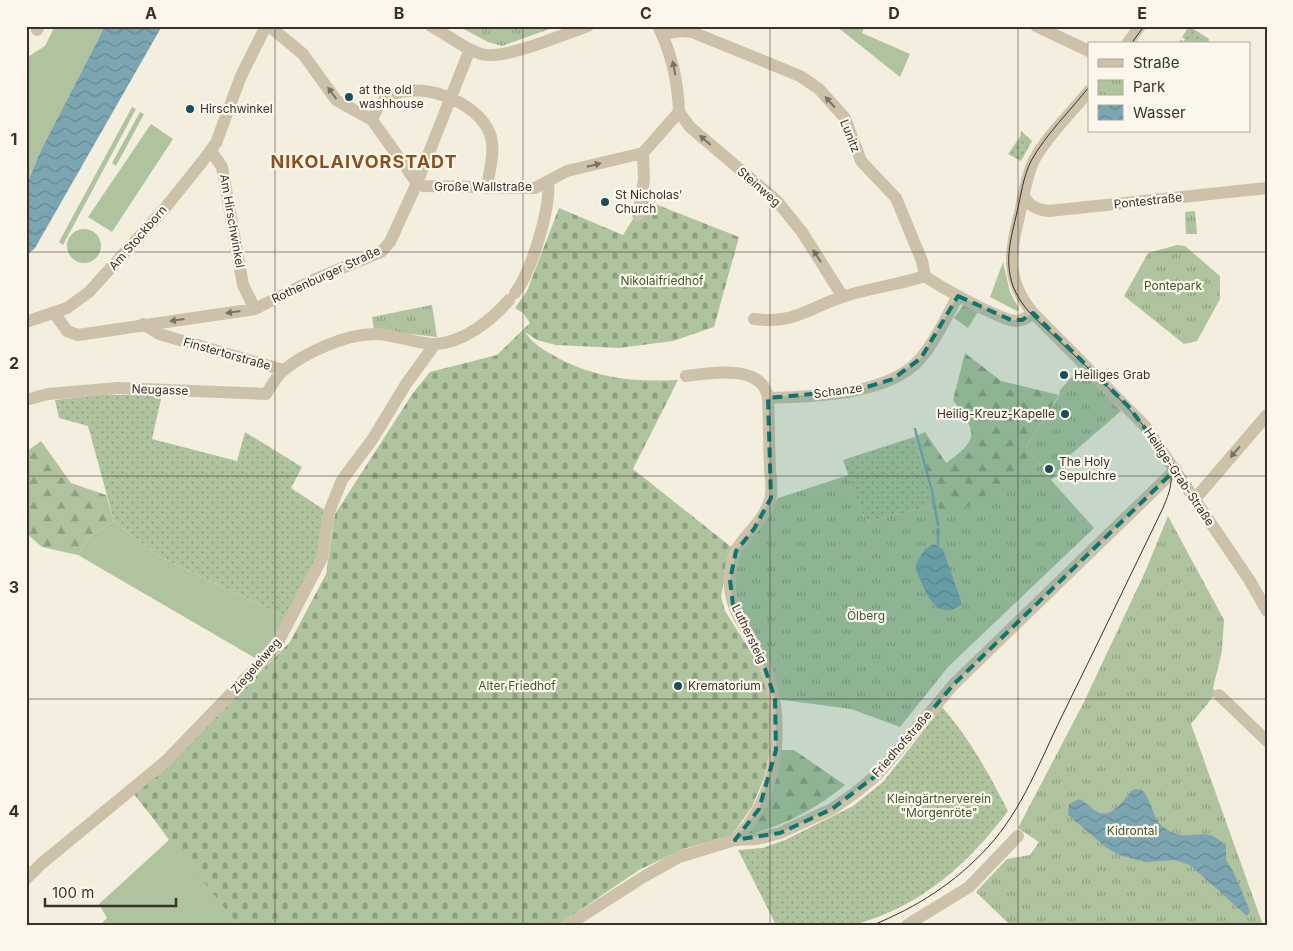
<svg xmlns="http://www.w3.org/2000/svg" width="1293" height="951" font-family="Inter,sans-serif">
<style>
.grass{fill:#afc49e}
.forest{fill:url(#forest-firs)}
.cemetery{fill:url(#cemetery-stones)}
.park{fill:url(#park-tufts)}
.garden{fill:url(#garden-dots)}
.water{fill:url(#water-waves)}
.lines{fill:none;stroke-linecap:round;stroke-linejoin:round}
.stream{stroke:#7ca5b2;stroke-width:2.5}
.minor{stroke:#cdc1aa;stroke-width:12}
.tram{stroke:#3a322a;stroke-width:1}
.oneway{fill:#7c7264}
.marked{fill:#0f766e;fill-opacity:0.2;stroke:#0f766e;stroke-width:4;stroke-dasharray:10 6;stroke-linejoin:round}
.grid{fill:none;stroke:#3a322a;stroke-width:1;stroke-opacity:0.55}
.poi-dot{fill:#1d4c5d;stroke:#fbf7ec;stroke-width:2}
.labels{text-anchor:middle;stroke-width:4.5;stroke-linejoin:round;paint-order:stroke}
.poi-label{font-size:12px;fill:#3a322a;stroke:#fbf7ec;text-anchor:start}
.street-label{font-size:12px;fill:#3a322a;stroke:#fbf7ec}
.park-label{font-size:12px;fill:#40592c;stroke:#fbf7ec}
.district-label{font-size:18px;font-weight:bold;letter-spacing:1px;fill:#8c4f20;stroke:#fbf7ec}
.neatline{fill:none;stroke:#3a322a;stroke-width:2}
.grid-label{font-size:16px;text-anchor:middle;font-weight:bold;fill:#3a322a}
</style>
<defs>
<pattern id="forest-firs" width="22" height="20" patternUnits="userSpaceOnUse" patternTransform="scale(1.25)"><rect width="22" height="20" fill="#afc49e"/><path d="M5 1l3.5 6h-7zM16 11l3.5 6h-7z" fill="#8fa081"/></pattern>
<pattern id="cemetery-stones" width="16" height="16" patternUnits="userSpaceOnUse" patternTransform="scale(1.25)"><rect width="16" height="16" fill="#afc49e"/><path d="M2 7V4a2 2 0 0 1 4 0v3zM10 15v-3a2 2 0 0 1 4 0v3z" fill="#8fa081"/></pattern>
<pattern id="park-tufts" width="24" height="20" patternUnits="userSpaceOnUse" patternTransform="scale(1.25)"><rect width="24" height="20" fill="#afc49e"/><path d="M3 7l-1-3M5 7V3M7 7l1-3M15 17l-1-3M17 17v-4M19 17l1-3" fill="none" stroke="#8fa081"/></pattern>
<pattern id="garden-dots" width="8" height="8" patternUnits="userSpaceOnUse" patternTransform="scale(1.25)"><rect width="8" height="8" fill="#afc49e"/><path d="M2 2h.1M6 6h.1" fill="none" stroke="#8fa081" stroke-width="1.8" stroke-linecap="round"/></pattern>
<pattern id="water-waves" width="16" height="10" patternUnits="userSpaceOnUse" patternTransform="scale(1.25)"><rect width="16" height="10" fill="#7ca5b2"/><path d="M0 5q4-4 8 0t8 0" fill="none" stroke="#678791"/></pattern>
</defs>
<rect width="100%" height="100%" fill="#f4eedf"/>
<path class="grass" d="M 55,26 L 105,26 L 41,150 L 26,186 L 26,58 L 45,46 Z
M 836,26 L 865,26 L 862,33 L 910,54 L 900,77 Z
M 132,107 L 136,109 L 63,245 L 59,242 Z
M 140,112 L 144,114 L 116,166 L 112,163 Z
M 151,124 L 173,139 L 112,232 L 88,217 Z
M67 246a17 17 0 1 1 34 0a17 17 0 1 1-34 0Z
M 1003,262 L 1010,292 L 1019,309 L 1017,311 L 990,297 Z
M 114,521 L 160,557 L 286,617 L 265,651 L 255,658 L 78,555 L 89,537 Z
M 136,794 L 238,925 L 100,925 L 107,918 L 99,904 L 169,840 Z"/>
<path class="forest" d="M 965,353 L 1001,381 L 1059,395 L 1026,447 L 1038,464 L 951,517 L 935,505 L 914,437 L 925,432 L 946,463 C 981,438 976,432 953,400 Z
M 41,441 L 71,483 L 106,495 L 114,521 L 89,537 L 78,555 L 42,547 L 26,533 L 26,452 Z
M 777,750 L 794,750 L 845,785 C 812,812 780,827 739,838 L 750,827 Z"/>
<path class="cemetery" d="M 645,200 L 739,237 L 714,327 L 673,341 L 619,348 L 556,345 L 537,340 L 525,332 C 534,345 544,350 558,358 C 599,379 633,382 678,380 L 633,469 L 735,550 L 727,564 L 721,597 L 725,611 L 758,663 L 769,697 L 771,715 L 770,751 L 764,778 L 752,807 L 732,835 L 683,849 L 639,870 L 558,925 L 238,925 L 133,793 L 172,762 L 290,642 L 326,574 L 335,514 L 413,393 L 430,372 L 497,355 L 530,323 L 523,313 L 515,308 L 527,291 L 559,208 L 623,235 Z"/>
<path class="park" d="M 458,26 L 558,26 L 502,46 L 488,42 Z
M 1195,211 L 1197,234 L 1186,234 L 1185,212 Z
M 1177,245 L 1185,246 L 1220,276 L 1220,299 L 1197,341 L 1184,344 L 1124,296 L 1148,253 Z
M 965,303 L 979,310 L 968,328 L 954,318 Z
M 432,305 L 437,337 L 374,330 L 372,317 Z
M 1080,368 L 1121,411 L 1062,462 L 1065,467 L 1051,480 L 1094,528 L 948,667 L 900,727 L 851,709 L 776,699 L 733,604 L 737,552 L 778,498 L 849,475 L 861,511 L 868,522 L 935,505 L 951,516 L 1038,464 L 1026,447 L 1059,396 L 1060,390 Z
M 1168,516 L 1224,620 L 1222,651 L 1213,688 L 1216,693 L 1191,724 L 1263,925 L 1010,925 L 976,892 L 1007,859 L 1030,855 L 1039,842 L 1018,828 L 1084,702 L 1145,572 Z"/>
<path class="garden" d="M 1189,26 L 1209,39 L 1208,44 L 1179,42 L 1180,40 L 1184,41 L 1185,39 L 1182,37 Z
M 1021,131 L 1032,141 L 1021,161 L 1008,154 L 1020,137 Z
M 101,395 L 162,395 L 152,439 L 237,461 L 245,432 L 302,467 L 291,488 L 326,511 L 315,566 L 286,617 L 160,557 L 114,521 L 88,426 L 59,418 L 55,400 Z
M 914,437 L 935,505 L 868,522 L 861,511 L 843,460 Z
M 942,707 C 970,739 989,774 1008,811 C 969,863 922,906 857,924 C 841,929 795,925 776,925 L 738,850 L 762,848 L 785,840 L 853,806 L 883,782 Z"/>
<path class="water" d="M 105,26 L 162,26 L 35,248 L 26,256 L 26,186 L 41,150 Z
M 934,544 L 943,549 L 962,604 C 935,626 922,585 915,566 L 925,549 Z
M 1134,789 L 1142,790 C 1152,800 1152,818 1163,827 C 1184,843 1196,830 1213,836 C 1217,838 1222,843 1226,845 L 1226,860 C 1235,872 1244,897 1250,911 L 1247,916 L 1190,865 L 1175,860 L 1146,862 L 1119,855 L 1107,848 L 1068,815 L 1069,804 L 1079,799 C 1086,802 1090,808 1096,811 C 1111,821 1124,799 1134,789 Z"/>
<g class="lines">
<path class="stream" d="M 915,429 L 932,491 L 938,525
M 938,546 L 938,529"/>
<path class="minor" d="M 269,26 L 303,54 L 336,100 L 372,120 L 417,183 L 423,186 L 535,188 L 567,171 L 643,153
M 431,26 C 448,35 464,49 481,54 C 503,61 564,34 588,26
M 1036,26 L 1089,51
M 37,30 L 39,26
M 662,34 L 681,31 L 692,32 L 800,76 L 819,89 L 845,118 L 861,161 L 896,198 L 922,261 L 925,276 C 940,287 1000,320 1016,321 C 1023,321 1028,317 1033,313
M 1127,44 L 1140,26
M 1089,91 C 1071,113 1048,135 1034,160 C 1027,175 1024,192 1021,208 C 1011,250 1003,277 1033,313 L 1145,426 L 1250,581 L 1267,611
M 679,112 L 690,127 L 777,201 L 802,232 L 843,297
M 372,120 C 375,112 379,103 387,98 C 417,78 478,101 490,134 C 496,150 489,171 487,188
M 211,151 L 222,167 L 243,285 L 255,309
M 1024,195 C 1028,206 1038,210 1049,211 L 1267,188
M 638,215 L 644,180 L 643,153 L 679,112 C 678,81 672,54 658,26
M 515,293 C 531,273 551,207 548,182
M 55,314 L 67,331 L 78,335 L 255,309 L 313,280 L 381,252 L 390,242 L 417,183 L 470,49
M 754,319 C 795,324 806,309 842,297 C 869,288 898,285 925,276
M 26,322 L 67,308 L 89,292 L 165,208 L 202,162 L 216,143 L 241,76 L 266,26
M 143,324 L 159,334 L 283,370
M 686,376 C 709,373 763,363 768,398 C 811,397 890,395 920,359 C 936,341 946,317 958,296
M 26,400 L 48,394 L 118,388 L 266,394 C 271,387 276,376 284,370 C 306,352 346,334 375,334 C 395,334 415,344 435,344 C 463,343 492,320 509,300
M 1195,499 L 1267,415
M 1219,695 L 1267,741
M 735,840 C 782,794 787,715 761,656 C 749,631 728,609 730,580 C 730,572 732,557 736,550 C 747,532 763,522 770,500 C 773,491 771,479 770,470 C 769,446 769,422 768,398
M 26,879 L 41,864 L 166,761 L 275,648 L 322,558 L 329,512 L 342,480 L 372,440 L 406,384 L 435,344
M 568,925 L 645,876 L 679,857 L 735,840 L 757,839 L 780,833 L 832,809 L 855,793 L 878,774 L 954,684 L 1176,469
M 907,925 L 969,887 L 1018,836"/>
<path class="tram" d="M 1131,44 L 1144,26
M 873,925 C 917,907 955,883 988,847 C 1022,810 1040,761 1062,716 C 1096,647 1129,578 1163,508 C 1167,498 1172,487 1171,476 C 1167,436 1085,366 1056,338 C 1040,323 1021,308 1013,286 C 1004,260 1011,238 1017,212 C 1021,196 1023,177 1031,161 C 1046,134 1070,111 1089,87"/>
</g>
<defs><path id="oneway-solid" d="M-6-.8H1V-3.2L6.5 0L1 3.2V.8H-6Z" transform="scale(1.25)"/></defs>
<g class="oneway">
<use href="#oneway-solid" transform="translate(674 68) rotate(-101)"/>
<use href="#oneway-solid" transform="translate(332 93) rotate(-126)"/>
<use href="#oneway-solid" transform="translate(830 102) rotate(-132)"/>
<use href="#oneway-solid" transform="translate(705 140) rotate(-139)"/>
<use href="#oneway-solid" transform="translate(594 165) rotate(-14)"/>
<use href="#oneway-solid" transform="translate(817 256) rotate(-123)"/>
<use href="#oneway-solid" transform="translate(233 312) rotate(172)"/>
<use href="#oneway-solid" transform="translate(177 320) rotate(172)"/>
<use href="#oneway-solid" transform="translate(1235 452) rotate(131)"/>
</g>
<path class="marked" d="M 958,296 L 1011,320 L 1022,320 L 1033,313 L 1128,406 L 1176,469 L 954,684 L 878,774 L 832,809 L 780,833 L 735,840 L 759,809 L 776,750 L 775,699 L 761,656 L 733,605 L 730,580 L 736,551 L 754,529 L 771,498 L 768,398 L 857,390 L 893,379 L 921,358 Z"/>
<path class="grid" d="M 275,26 L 275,925M 523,26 L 523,925M 770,26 L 770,925M 1018,26 L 1018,925M 26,252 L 1267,252M 26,476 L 1267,476M 26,699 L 1267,699"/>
<g class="poi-dot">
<circle cx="349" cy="97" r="5"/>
<circle cx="190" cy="109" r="5"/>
<circle cx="605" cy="202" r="5"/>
<circle cx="1064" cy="375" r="5"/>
<circle cx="1065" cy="414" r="5"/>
<circle cx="1049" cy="469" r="5"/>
<circle cx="678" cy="686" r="5"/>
</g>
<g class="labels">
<g class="poi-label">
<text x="359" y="94">at the old<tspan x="359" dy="14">washhouse</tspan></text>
<text x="200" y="113">Hirschwinkel</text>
<text x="615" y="199">St Nicholas’<tspan x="615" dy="14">Church</tspan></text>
<text x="1074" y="379">Heiliges Grab</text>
<text x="1055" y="418" text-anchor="end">Heilig-Kreuz-Kapelle</text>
<text x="1059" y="466">The Holy<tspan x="1059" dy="14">Sepulchre</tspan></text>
<text x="688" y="690">Krematorium</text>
</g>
<g class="street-label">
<text transform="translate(850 136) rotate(68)" y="4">Lunitz</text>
<text x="483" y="191">Große Wallstraße</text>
<text transform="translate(759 187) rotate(41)" y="4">Steinweg</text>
<text transform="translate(1148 201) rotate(-6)" y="4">Pontestraße</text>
<text transform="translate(232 221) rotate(80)" y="4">Am Hirschwinkel</text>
<text transform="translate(138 238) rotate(-49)" y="4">Am Stockborn</text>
<text transform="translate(326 275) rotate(-25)" y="4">Rothenburger Straße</text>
<text transform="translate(227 354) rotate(16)" y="4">Finstertorstraße</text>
<text transform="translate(160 390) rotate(2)" y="4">Neugasse</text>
<text transform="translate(838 391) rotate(-8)" y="4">Schanze</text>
<text transform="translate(1179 477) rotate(56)" y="4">Heilige-Grab-Straße</text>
<text transform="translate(749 634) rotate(64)" y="4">Luthersteig</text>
<text transform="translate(256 666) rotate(-49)" y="4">Ziegeleiweg</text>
<text transform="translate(902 744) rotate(-49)" y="4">Friedhofstraße</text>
</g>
<g class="park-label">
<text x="662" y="285">Nikolaifriedhof</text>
<text x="1173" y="290">Pontepark</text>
<text x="866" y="620">Ölberg</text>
<text x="517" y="690">Alter Friedhof</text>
<text x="939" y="803">Kleingärtnerverein<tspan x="939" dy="14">"Morgenröte"</tspan></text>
<text x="1132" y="835">Kidrontal</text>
</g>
<g class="district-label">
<text x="364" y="168">NIKOLAIVORSTADT</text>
</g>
</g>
<rect width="1293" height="951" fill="none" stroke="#fbf7ec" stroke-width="55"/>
<rect x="1088" y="42" width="162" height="90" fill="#fbf7ec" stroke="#aea89e"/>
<rect x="1098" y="59" width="25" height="8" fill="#cdc1aa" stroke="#aea89e"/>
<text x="1133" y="68" font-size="15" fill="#3a322a">Straße</text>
<rect x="1098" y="80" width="25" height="15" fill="url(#park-tufts)" stroke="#aea89e"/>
<text x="1133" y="92" font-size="15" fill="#3a322a">Park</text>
<rect x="1098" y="105" width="25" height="15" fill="url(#water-waves)" stroke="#aea89e"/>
<text x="1133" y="118" font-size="15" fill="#3a322a">Wasser</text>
<path d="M45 898v8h131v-8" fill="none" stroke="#3a322a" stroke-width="2.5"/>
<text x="52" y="898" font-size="15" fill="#3a322a" stroke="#fbf7ec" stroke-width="4" paint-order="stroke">100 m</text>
<rect x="28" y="28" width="1238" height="896" class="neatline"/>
<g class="grid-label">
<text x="151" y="19">A</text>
<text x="399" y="19">B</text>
<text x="646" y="19">C</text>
<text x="894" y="19">D</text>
<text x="1142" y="19">E</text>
<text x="14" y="145">1</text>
<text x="14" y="369">2</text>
<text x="14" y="593">3</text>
<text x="14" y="817">4</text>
</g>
</svg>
